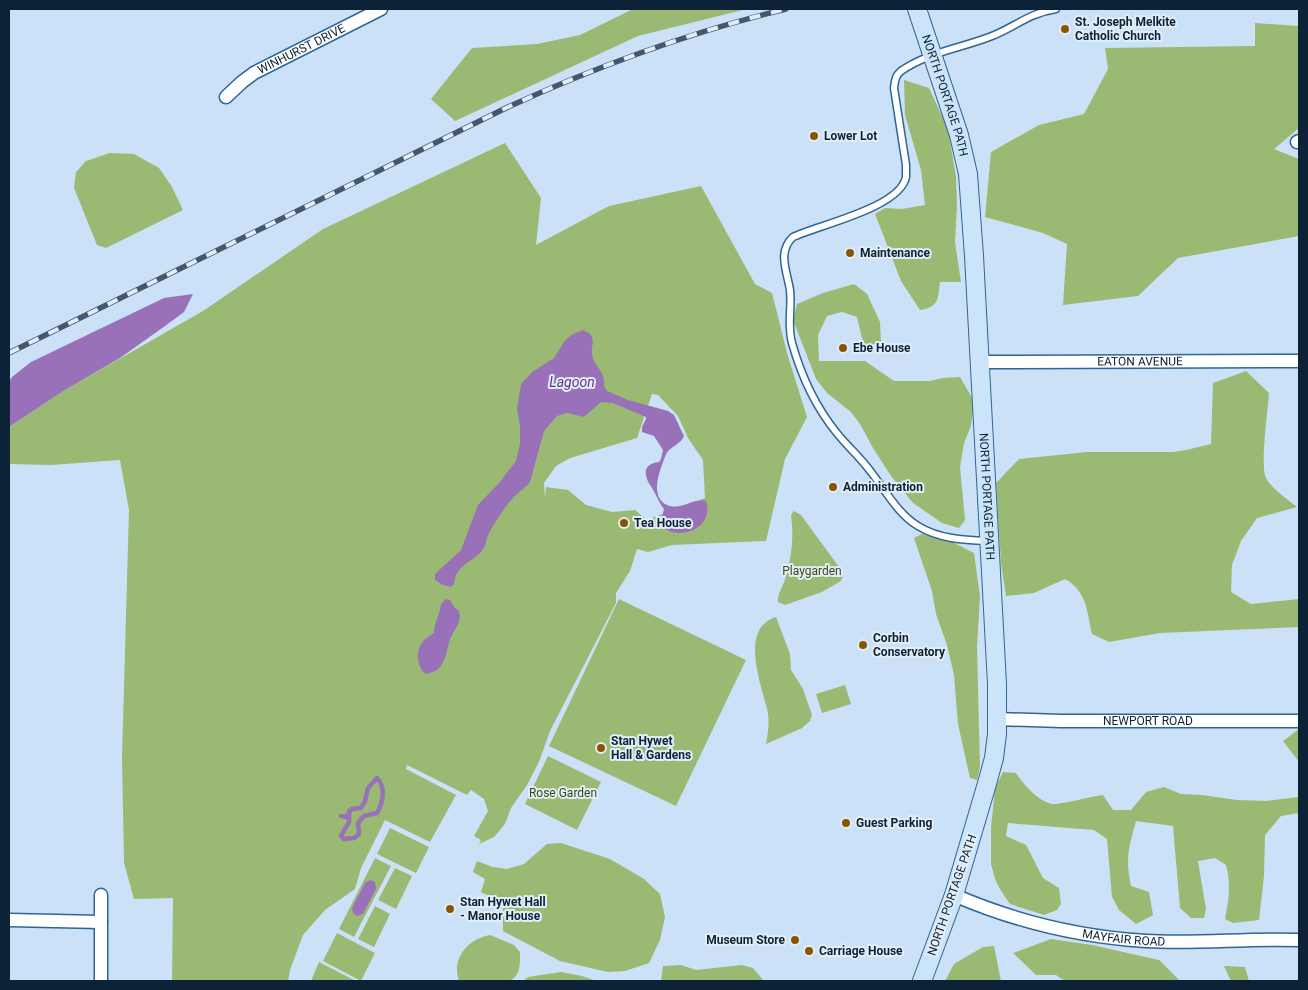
<svg xmlns="http://www.w3.org/2000/svg" width="1308" height="990" font-family="Roboto,sans-serif">
<style>
.green{fill:#9aba73;fill-rule:evenodd}
.water{fill:#9871b9}
.lines{fill:none;stroke-linecap:round;stroke-linejoin:round}
.stream{stroke:#9871b9;stroke-width:4.5}
.service-casing{stroke:#306595;stroke-width:9}
.minor-casing{stroke:#306595;stroke-width:15}
.secondary-casing{stroke:#306595;stroke-width:20}
.service{stroke:#fff;stroke-width:6}
.minor{stroke:#fff;stroke-width:12}
.secondary{stroke:#cce4fa;stroke-width:18}
.rail-casing{stroke:#42586d;stroke-width:5.5}
.rail{stroke:#e2edf8;stroke-width:4;stroke-dasharray:11;stroke-linecap:butt}
.poi-dot{fill:#8a5502;stroke:#e2edf8;stroke-width:2}
.labels{text-anchor:middle;stroke-width:4;stroke-linejoin:round;paint-order:stroke}
.poi-label{font-size:12px;font-weight:bold;fill:#0c2236;stroke:#e2edf8;text-anchor:start}
.street-label{font-size:12px;fill:#0c2236;stroke:#e2edf8}
.park-label{font-size:12px;fill:#364c13;stroke:#e2edf8}
.water-label{font-size:14px;font-style:italic;fill:#65328a;stroke:#e2edf8}
</style>
<rect width="100%" height="100%" fill="#cbe1f7"/>
<path class="green" d="M 633,9 L 747,9 L 638,36 L 455,121 L 431,99 L 472,48 L 537,44 L 580,35 Z
M 1255,23 L 1299,26 L 1299,128 L 1274,149 L 1299,159 L 1299,236 L 1178,258 L 1138,296 L 1063,305 L 1067,244 L 1043,233 L 985,217 L 991,152 L 1039,125 L 1084,114 L 1108,69 L 1105,48 L 1255,46 Z
M 904,80 L 929,88 L 948,129 L 956,177 L 957,206 L 955,242 L 961,282 L 940,282 C 938,299 939,307 920,310 L 901,281 L 875,214 L 885,208 L 902,209 L 925,205 L 921,170 L 905,115 Z
M 505,143 L 541,198 L 536,245 L 609,206 L 701,186 L 755,284 L 772,293 L 787,353 L 807,417 L 785,459 L 766,541 L 672,545 L 648,552 L 637,549 L 630,571 L 616,593 L 616,603 L 550,731 L 539,762 L 527,785 L 511,808 L 505,824 L 494,837 L 479,844 L 481,840 L 474,836 L 488,811 L 484,799 L 471,790 L 467,795 L 407,765 L 406,769 L 456,795 L 430,842 L 385,820 L 361,868 L 355,889 L 325,910 L 303,935 L 290,970 L 288,981 L 172,981 L 173,898 L 134,899 L 124,863 L 122,757 L 129,510 L 120,460 L 51,465 L 9,464 L 9,427 L 65,390 L 203,311 L 323,229 ZM 652,394 L 658,395 L 678,416 L 688,438 L 703,460 L 705,498 L 647,520 L 635,510 L 612,512 L 586,505 L 568,490 L 546,487 L 545,498 L 544,483 L 556,466 L 570,458 L 637,438 Z
M 110,153 L 134,154 L 159,168 L 172,187 L 183,210 L 106,248 L 97,245 L 74,188 L 76,172 L 86,161 Z
M 854,284 L 867,294 L 880,322 L 881,342 L 867,347 L 863,342 L 857,317 L 842,312 L 827,316 L 818,335 L 819,361 L 865,361 L 894,381 L 930,381 L 943,378 L 960,377 L 974,401 L 971,426 L 964,443 L 960,467 L 965,520 L 959,528 L 942,523 L 913,503 L 891,476 L 873,448 L 860,424 L 851,412 L 827,393 L 816,379 L 793,320 L 797,304 L 823,293 Z
M 1246,371 L 1269,393 C 1268,409 1260,466 1266,478 C 1271,488 1288,500 1297,507 L 1257,518 L 1241,541 L 1232,565 L 1231,592 L 1251,604 L 1299,599 L 1299,627 L 1160,633 L 1109,642 L 1092,634 C 1087,612 1087,591 1065,579 L 1034,593 L 1006,596 L 1001,563 L 996,483 L 1019,459 L 1087,452 L 1173,452 L 1186,450 L 1211,444 L 1213,383 Z
M 794,511 L 801,515 L 839,567 L 843,576 L 841,581 L 822,592 L 785,605 L 778,602 C 777,594 783,587 785,579 C 792,558 794,537 791,515 Z
M 922,534 L 954,543 L 974,553 L 980,596 L 977,648 L 980,767 L 977,780 L 970,778 L 958,724 L 954,675 L 947,645 L 936,614 L 932,591 L 914,538 Z
M 619,599 L 746,660 L 676,806 L 549,746 Z
M 776,617 L 790,654 L 791,670 L 803,689 L 812,715 L 810,721 L 802,728 L 766,744 C 768,733 770,720 767,709 C 761,684 739,628 776,617 Z
M 845,685 L 851,704 L 822,713 L 816,694 Z
M 1299,729 L 1299,762 L 1283,741 Z
M 548,756 L 601,782 L 577,830 L 525,804 Z
M 1003,772 L 1016,773 C 1023,784 1038,801 1052,804 C 1060,805 1093,796 1103,795 L 1113,810 L 1131,810 L 1146,792 L 1164,787 L 1181,794 L 1202,795 L 1237,800 L 1266,801 L 1298,797 L 1299,793 L 1299,813 L 1281,816 L 1265,835 L 1264,876 L 1259,920 L 1233,923 L 1225,919 C 1229,900 1231,884 1226,865 L 1215,858 L 1198,861 L 1206,909 L 1204,918 L 1191,918 L 1180,908 L 1173,826 L 1136,821 C 1129,847 1125,858 1131,886 L 1149,892 L 1153,915 L 1136,924 L 1119,910 L 1112,897 L 1107,839 L 1094,830 L 1008,823 L 1006,836 L 1026,845 L 1043,878 L 1059,888 L 1061,904 L 1057,910 L 1044,915 L 1010,904 L 1001,891 L 995,879 L 991,864 L 991,828 L 995,788 Z
M 390,828 L 429,847 L 416,873 L 377,854 Z
M 561,843 L 610,859 L 644,879 L 660,894 L 665,917 L 660,940 L 649,963 L 625,971 L 608,972 L 586,967 L 560,961 L 503,931 L 503,907 L 500,902 L 481,892 L 485,879 L 473,872 L 477,861 L 493,867 L 507,869 L 524,864 L 547,844 Z
M 375,858 L 391,866 L 354,937 L 339,929 Z
M 395,868 L 412,876 L 396,909 L 378,900 Z
M 375,906 L 390,914 L 374,947 L 358,939 Z
M 337,933 L 375,953 L 361,981 L 323,961 Z
M 490,935 L 514,945 L 520,952 C 520,964 521,974 510,981 L 459,981 C 451,958 468,939 490,935 Z
M 1051,939 L 1092,945 L 1159,960 L 1180,981 L 1065,981 L 1056,975 L 1036,975 L 1013,953 Z
M 994,946 L 1001,981 L 945,981 L 954,964 L 983,947 Z
M 319,962 L 356,981 L 311,981 Z
M 681,965 L 696,970 L 742,965 L 753,968 L 764,981 L 661,981 L 663,966 Z
M 1224,966 L 1245,967 L 1249,981 L 1231,981 Z
M 561,972 L 582,976 L 597,981 L 523,981 L 528,977 Z"/>
<path class="water" d="M 193,294 L 184,312 L 165,326 L 120,358 L 65,390 L 9,427 L 9,382 L 12,377 L 31,362 L 164,298 Z
M 583,330 C 587,332 590,333 592,337 C 594,343 591,348 592,353 C 593,367 606,370 604,386 L 607,391 L 628,400 L 668,411 L 674,415 L 684,436 C 681,444 670,447 666,454 C 661,468 649,494 665,504 C 670,507 675,507 680,506 C 690,504 695,499 706,501 C 713,522 692,537 672,532 C 668,531 665,528 662,526 L 661,522 L 664,509 C 658,501 657,496 652,488 C 644,477 641,464 659,462 L 661,459 L 663,450 L 654,436 L 642,432 L 642,427 L 646,419 L 646,417 L 613,403 L 601,402 L 584,417 L 567,413 L 557,416 L 550,424 L 544,431 L 530,482 C 525,489 518,492 513,498 C 506,505 490,529 487,538 C 486,540 486,543 485,546 C 477,562 456,562 454,584 L 451,587 L 443,585 L 435,580 L 435,574 L 461,550 L 478,505 L 499,483 L 516,461 L 520,443 L 520,426 L 517,409 L 521,384 L 532,372 L 554,358 L 564,342 L 571,335 Z
M 446,599 L 450,600 L 454,607 L 459,611 C 462,623 455,628 451,637 C 446,648 447,662 437,670 C 434,672 429,673 426,674 C 417,668 416,653 421,644 C 424,639 429,636 434,633 C 434,622 440,614 441,604 Z
M 370,880 L 375,882 L 376,889 L 363,914 L 357,916 L 353,913 L 352,908 L 365,883 Z"/>
<g class="lines">
<path class="stream" d="M 341,816 L 346,817 L 352,809 L 361,808 L 365,801 L 368,788 L 377,778 C 386,787 383,803 377,813 L 364,816 L 358,823 L 359,834 L 354,838 L 344,839 L 341,836 L 349,822 L 349,811"/>
<defs>
<path id="service" d="M 988,541 C 964,540 939,539 918,526 C 898,514 885,490 871,472 C 860,457 847,446 836,432 C 815,406 801,375 792,343 C 787,325 792,308 790,290 C 787,271 777,252 793,237 C 818,225 900,208 906,177 C 906,173 906,169 906,165 L 894,88 C 895,81 895,76 901,71 C 928,52 962,48 992,36 C 1015,27 1029,13 1056,9"/>
<g id="minor">
<path id="s1" d="M 226,97 L 242,82 L 254,73 L 381,9"/>
<path d="M 1297,142 L 1299,141"/>
<path id="s2" d="M 980,362 L 1299,361"/>
<path id="s3" d="M 998,719 L 1061,721 L 1299,721"/>
<path d="M 101,895 L 101,981"/>
<path id="s4" d="M 954,895 C 1014,921 1081,937 1146,941 C 1197,944 1248,938 1299,940"/>
<path d="M 9,920 L 101,922"/>
</g>
<g id="secondary">
<path id="s5" d="M 917,9 L 959,135 L 968,174 L 974,256 L 997,684 L 997,734 L 994,758 L 986,787 L 954,895 L 922,981"/>
</g>
</defs>
<use href="#service" class="service-casing"/>
<use href="#minor" class="minor-casing"/>
<use href="#secondary" class="secondary-casing"/>
<use href="#service" class="service"/>
<use href="#minor" class="minor"/>
<use href="#secondary" class="secondary"/>
<defs>
<path id="rail" d="M 9,353 L 508,107 C 598,66 690,32 786,9"/>
</defs>
<use href="#rail" class="rail-casing"/>
<use href="#rail" class="rail"/>
</g>
<g class="poi-dot">
<circle cx="1065" cy="29" r="5"/>
<circle cx="814" cy="136" r="5"/>
<circle cx="850" cy="253" r="5"/>
<circle cx="843" cy="348" r="5"/>
<circle cx="833" cy="487" r="5"/>
<circle cx="624" cy="523" r="5"/>
<circle cx="863" cy="645" r="5"/>
<circle cx="601" cy="748" r="5"/>
<circle cx="846" cy="823" r="5"/>
<circle cx="450" cy="909" r="5"/>
<circle cx="795" cy="940" r="5"/>
<circle cx="809" cy="951" r="5"/>
</g>
<g class="labels">
<g class="poi-label">
<text x="1075" y="26">St. Joseph Melkite<tspan x="1075" dy="14">Catholic Church</tspan></text>
<text x="824" y="140">Lower Lot</text>
<text x="860" y="257">Maintenance</text>
<text x="853" y="352">Ebe House</text>
<text x="843" y="491">Administration</text>
<text x="634" y="527">Tea House</text>
<text x="873" y="642">Corbin<tspan x="873" dy="14">Conservatory</tspan></text>
<text x="611" y="745">Stan Hywet<tspan x="611" dy="14">Hall &amp; Gardens</tspan></text>
<text x="856" y="827">Guest Parking</text>
<text x="460" y="906">Stan Hywet Hall<tspan x="460" dy="14">- Manor House</tspan></text>
<text x="785" y="944" text-anchor="end">Museum Store</text>
<text x="819" y="955">Carriage House</text>
</g>
<g class="street-label">
<text dy="4" stroke="none"><textPath href="#s1" startOffset="90">WINHURST DRIVE</textPath></text>
<text dy="4" stroke="none"><textPath href="#s5" startOffset="91">NORTH PORTAGE PATH</textPath></text>
<text dy="4" stroke="none"><textPath href="#s2" startOffset="160">EATON AVENUE</textPath></text>
<text dy="4" stroke="none"><textPath href="#s5" startOffset="496">NORTH PORTAGE PATH</textPath></text>
<text dy="4" stroke="none"><textPath href="#s3" startOffset="150">NEWPORT ROAD</textPath></text>
<text transform="translate(952 895) rotate(-71)" y="4">NORTH PORTAGE PATH</text>
<text dy="4" stroke="none"><textPath href="#s4" startOffset="176">MAYFAIR ROAD</textPath></text>
</g>
<g class="park-label">
<text x="812" y="575">Playgarden</text>
<text x="563" y="797">Rose Garden</text>
</g>
<g class="water-label">
<text x="572" y="387">Lagoon</text>
</g>
</g>
<rect width="1308" height="990" fill="none" stroke="#0c2236" stroke-width="20"/>
</svg>
